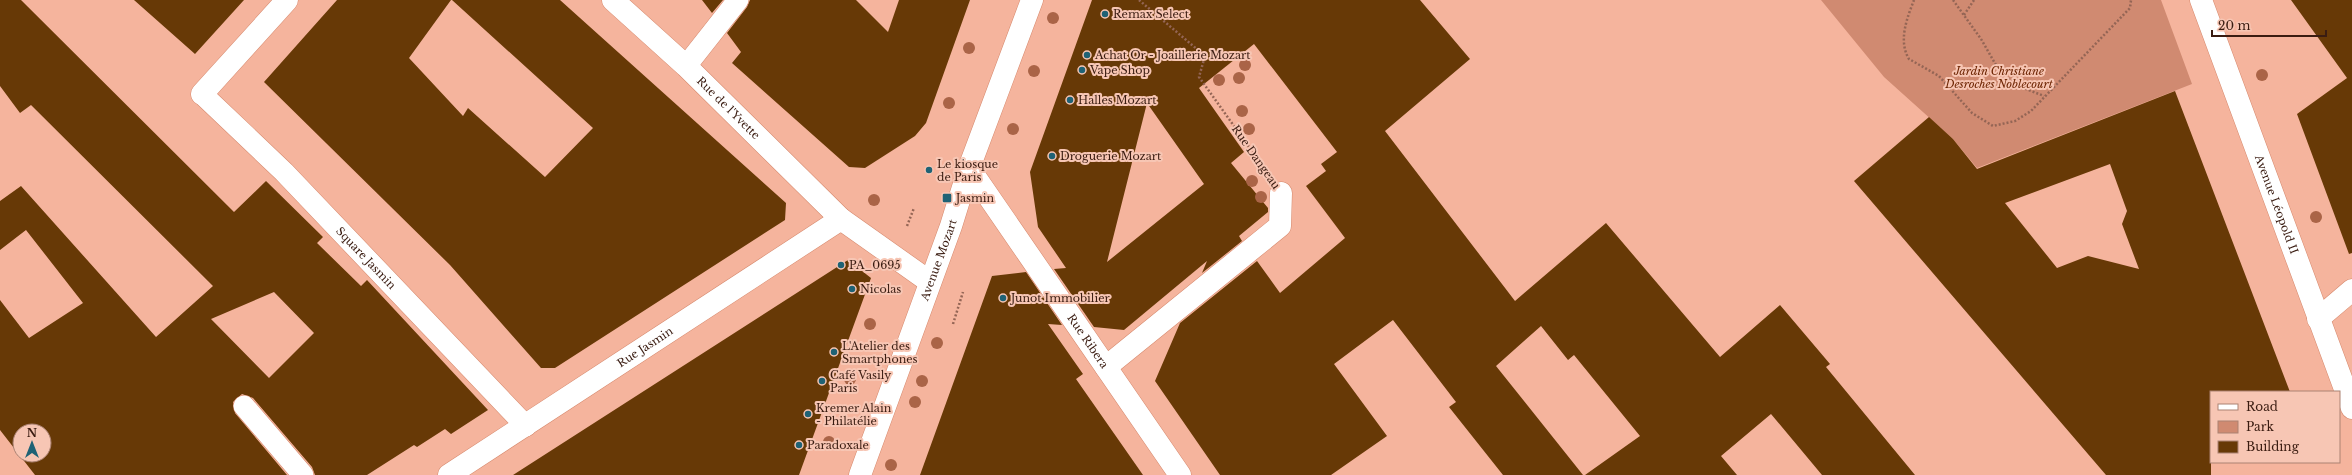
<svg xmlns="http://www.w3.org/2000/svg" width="2352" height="475" font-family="'Libre Baskerville',serif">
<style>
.green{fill:#d08a71}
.building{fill:#673906;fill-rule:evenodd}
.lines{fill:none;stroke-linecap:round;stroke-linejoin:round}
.service-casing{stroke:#d6896d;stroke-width:22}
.pedestrian-casing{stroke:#d6896d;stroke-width:23}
.minor-casing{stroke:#d6896d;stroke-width:23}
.tertiary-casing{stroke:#d6896d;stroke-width:23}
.path{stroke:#946555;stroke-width:2.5;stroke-dasharray:2 2;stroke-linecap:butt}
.service{stroke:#fff;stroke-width:21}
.pedestrian{stroke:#fff;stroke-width:22}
.minor{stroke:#fff;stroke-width:22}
.tertiary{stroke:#fff;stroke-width:22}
.tree{fill:#aa6447}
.poi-dot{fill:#1f6275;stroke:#f7c6b4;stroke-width:1.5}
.labels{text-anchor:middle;stroke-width:4;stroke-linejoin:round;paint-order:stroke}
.poi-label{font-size:11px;fill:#3a1c11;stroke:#f7c6b4;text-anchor:start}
.park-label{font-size:11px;font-style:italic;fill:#6c2301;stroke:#f7c6b4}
.street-label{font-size:11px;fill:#3a1c11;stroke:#f7c6b4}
</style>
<rect width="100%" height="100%" fill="#f5b49d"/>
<path class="green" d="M 1821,0 L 2161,0 L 2192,84 L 1977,168 L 1953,139 L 1884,77 Z"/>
<path class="building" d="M 0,0 L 21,0 L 234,212 L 266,181 L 323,237 L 317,243 L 361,286 L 367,280 L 488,410 L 451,434 L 445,429 L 417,447 L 414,445 L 367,475 L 315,475 L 312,467 L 253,398 L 242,394 L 233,402 L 235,413 L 287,475 L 35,475 L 0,430 L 0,300 L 29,338 L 83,303 L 26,230 L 0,250 L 0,201 L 21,186 L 156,337 L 213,286 L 31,105 L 20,113 L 0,86 ZM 274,292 L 314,333 L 269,378 L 211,319 ZM 20,431 L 44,431 L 44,455 L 20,455 Z
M 134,0 L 244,0 L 195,54 Z
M 337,0 L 451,0 L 409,58 L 463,116 L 468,108 L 545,177 L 593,128 L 452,0 L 560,0 L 786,203 L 785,220 L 555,368 L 541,368 L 450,265 L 264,82 Z
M 702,0 L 723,0 L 712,13 Z
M 750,0 L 856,0 L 888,32 L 899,0 L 970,0 L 926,123 L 915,136 L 865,168 L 849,167 L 732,63 L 741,52 L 727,33 L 747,7 Z
M 1092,0 L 1420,0 L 1470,59 L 1385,131 L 1515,301 L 1606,223 L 1720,357 L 1780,305 L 1830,364 L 1826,367 L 1915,475 L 1822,475 L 1771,414 L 1721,456 L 1737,475 L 1585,475 L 1640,436 L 1574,355 L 1568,360 L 1541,326 L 1496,366 L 1583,475 L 1503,475 L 1449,407 L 1456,402 L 1393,320 L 1334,364 L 1387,436 L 1331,475 L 1220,475 L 1155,381 L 1180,323 L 1257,261 L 1280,293 L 1345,238 L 1306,186 L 1326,171 L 1321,164 L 1337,152 L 1254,44 L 1199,88 L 1244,152 L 1231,163 L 1268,208 L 1268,212 L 1239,236 L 1242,241 L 1202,273 L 1207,261 L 1124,330 L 1094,327 L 1054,269 L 1066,268 L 1038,227 L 1030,172 ZM 1147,103 L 1204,184 L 1107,262 Z
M 2291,0 L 2352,0 L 2352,253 L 2349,254 L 2297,114 L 2347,78 Z
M 2175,91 L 2290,392 L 2211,392 L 2211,475 L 2106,475 L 1854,181 L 1929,117 L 1953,139 L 1977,169 ZM 2110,164 L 2127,211 L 2122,224 L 2139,269 L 2088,256 L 2057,268 L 2005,203 Z
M 848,260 L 871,278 L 799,475 L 513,475 Z
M 1026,272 L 1062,325 L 1048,324 L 1083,374 L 1076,379 L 1143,475 L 920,475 L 992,276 Z"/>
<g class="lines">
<defs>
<g id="service">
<path d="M 686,66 L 738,0"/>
<path id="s1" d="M 202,94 L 284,172 L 526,426"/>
<path d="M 244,406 L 303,475"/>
</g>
<path id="pedestrian" d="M 1106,367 L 1280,226 L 1281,193"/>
<g id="minor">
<path id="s2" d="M 613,0 L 686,66 L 841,219 L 930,282"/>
<path id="s3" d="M 2201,0 L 2352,408"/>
<path d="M 202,94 L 287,0"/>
<path id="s4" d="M 969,168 L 1180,475"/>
<path d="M 2318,319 L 2352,290"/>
<path id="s5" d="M 449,475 L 841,219"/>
</g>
<g id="tertiary">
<path id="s6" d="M 860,475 L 951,226 L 969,168 L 1032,0"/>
</g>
</defs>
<use href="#service" class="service-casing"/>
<use href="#pedestrian" class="pedestrian-casing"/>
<use href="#minor" class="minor-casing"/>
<use href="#tertiary" class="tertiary-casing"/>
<path class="path" d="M 1139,0 L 1205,56 L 1199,77 L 1264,168
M 1914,0 C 1907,18 1898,41 1909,59 L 1939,76 L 1972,113 L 1993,126 L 2015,121 L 2031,111 L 2130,8 L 2131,0
M 1953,0 L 1981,39 L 1996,65 L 2006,77 L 2026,89 L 2044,96
M 1964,15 L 1974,0
M 907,226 L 914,208
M 953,324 L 963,292"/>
<use href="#service" class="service"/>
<use href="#pedestrian" class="pedestrian"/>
<use href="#minor" class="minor"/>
<use href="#tertiary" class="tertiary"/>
</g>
<g class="tree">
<circle cx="1053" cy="18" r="6"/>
<circle cx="969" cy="48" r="6"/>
<circle cx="1245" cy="65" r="6"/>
<circle cx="1034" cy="71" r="6"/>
<circle cx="2262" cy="75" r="6"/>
<circle cx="1239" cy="78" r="6"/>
<circle cx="1219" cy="80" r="6"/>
<circle cx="949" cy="103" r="6"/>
<circle cx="1242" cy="111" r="6"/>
<circle cx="1013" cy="129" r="6"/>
<circle cx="1249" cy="129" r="6"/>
<circle cx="1252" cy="181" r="6"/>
<circle cx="1261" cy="197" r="6"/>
<circle cx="874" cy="200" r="6"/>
<circle cx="2316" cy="217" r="6"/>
<circle cx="870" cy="324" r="6"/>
<circle cx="937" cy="343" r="6"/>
<circle cx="850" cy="379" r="6"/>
<circle cx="922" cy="381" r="6"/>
<circle cx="915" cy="402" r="6"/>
<circle cx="829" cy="442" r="6"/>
<circle cx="891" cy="465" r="6"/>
</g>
<g class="poi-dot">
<circle cx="1105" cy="14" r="4"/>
<circle cx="1087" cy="55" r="4"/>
<circle cx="1082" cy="70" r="4"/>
<circle cx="1070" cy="100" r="4"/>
<circle cx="1052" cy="156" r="4"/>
<circle cx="929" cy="170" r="4"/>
<rect x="942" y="193" width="10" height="10" rx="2"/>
<circle cx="841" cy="265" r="4"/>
<circle cx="852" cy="289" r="4"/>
<circle cx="1003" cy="298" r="4"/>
<circle cx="834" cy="352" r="4"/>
<circle cx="822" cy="381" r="4"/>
<circle cx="808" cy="414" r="4"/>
<circle cx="799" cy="445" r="4"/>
</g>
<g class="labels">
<g class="poi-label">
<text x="1113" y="18">Remax Select</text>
<text x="1095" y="59">Achat Or - Joaillerie Mozart</text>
<text x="1090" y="74">Vape Shop</text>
<text x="1078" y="104">Halles Mozart</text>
<text x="1060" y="160">Droguerie Mozart</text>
<text x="937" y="168">Le kiosque<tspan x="937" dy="13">de Paris</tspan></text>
<text x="956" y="202">Jasmin</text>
<text x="849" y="269">PA_0695</text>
<text x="860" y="293">Nicolas</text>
<text x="1011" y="302">Junot Immobilier</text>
<text x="842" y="350">L'Atelier des<tspan x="842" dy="13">Smartphones</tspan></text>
<text x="830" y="379">Café Vasily<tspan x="830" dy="13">Paris</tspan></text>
<text x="816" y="412">Kremer Alain<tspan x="816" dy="13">- Philatélie</tspan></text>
<text x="807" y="449">Paradoxale</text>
</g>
<g class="park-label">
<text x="1999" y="75">Jardin Christiane<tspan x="1999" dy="13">Desroches Noblecourt</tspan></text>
</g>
<g class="street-label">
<text dy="4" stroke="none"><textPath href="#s2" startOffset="158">Rue de l'Yvette</textPath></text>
<text transform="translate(1256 157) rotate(55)" y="4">Rue Dangeau</text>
<text dy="4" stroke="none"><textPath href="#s3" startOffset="218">Avenue Léopold II</textPath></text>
<text dy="4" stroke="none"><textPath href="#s1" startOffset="232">Square Jasmin</textPath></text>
<text dy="4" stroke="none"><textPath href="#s6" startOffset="229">Avenue Mozart</textPath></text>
<text dy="4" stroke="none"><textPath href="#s4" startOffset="210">Rue Ribera</textPath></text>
<text dy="4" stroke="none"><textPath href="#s5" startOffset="234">Rue Jasmin</textPath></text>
</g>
</g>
<rect x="2210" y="391" width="130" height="72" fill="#f7c6b4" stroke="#ab8273"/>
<rect x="2218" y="404" width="20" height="6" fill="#ffffff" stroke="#ab8273"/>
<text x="2246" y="411" font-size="12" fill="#3a1c11">Road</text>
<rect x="2218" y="421" width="20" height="12" fill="#d08a71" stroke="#ab8273"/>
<text x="2246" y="431" font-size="12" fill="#3a1c11">Park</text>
<rect x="2218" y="441" width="20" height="12" fill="#673906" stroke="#ab8273"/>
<text x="2246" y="451" font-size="12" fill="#3a1c11">Building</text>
<g transform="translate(32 443)"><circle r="19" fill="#f7c6b4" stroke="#ab8273"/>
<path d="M0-3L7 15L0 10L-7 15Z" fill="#1f6275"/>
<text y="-6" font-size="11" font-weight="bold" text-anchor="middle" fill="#3a1c11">N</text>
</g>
<path d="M2212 30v6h114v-6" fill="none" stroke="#3a1c11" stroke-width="2"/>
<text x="2218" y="30" font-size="12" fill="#3a1c11" stroke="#f7c6b4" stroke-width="3" paint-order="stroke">20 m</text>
</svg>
